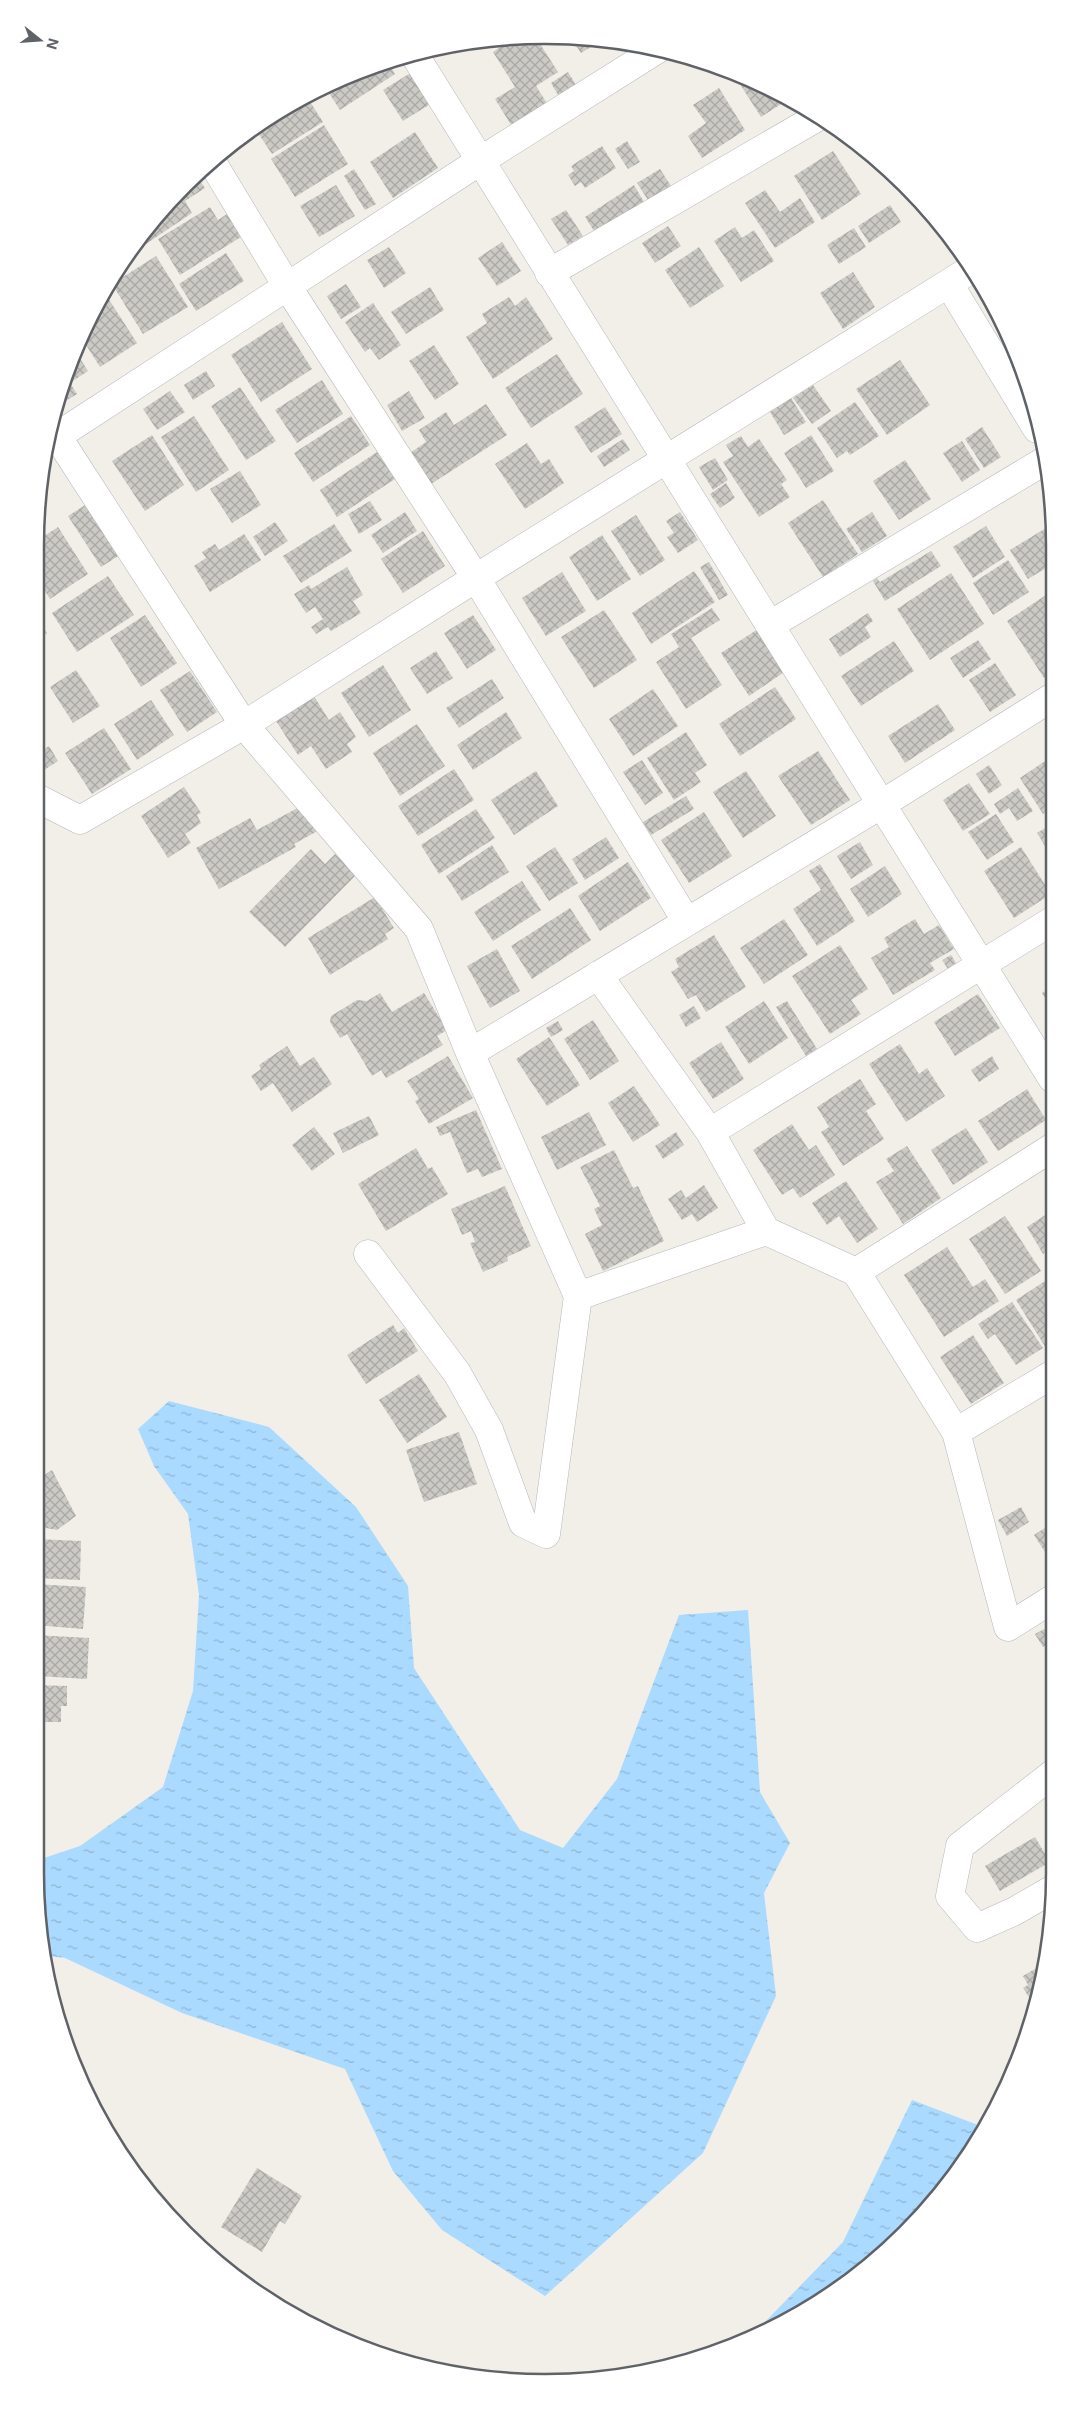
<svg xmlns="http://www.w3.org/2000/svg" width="1090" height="2418" font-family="Inter,sans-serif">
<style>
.water{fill:url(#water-ripples)}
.building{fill:url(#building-cross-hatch)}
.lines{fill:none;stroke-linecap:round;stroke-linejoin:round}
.minor-casing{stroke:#b5b8bc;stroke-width:29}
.minor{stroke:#fff;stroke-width:28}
.rim{fill:none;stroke:#5f6368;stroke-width:2.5}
</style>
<defs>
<pattern id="water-ripples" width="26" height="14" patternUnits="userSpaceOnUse" patternTransform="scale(1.25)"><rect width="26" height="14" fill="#aadaff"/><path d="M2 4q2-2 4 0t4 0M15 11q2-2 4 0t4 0" fill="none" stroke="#8eb4d2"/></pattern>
<pattern id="building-cross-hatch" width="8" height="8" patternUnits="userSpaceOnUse" patternTransform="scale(1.25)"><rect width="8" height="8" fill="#cccac5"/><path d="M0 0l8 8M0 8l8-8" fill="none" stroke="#a9a8a4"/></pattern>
</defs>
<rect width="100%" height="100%" fill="#f1efe8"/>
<path class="water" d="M 169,1401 L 269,1427 L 356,1507 L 408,1586 L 414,1668 L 520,1830 L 563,1848 L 617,1779 L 679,1615 L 748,1610 L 760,1792 L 790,1843 L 764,1893 L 776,1996 L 703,2153 L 545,2296 L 442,2230 L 393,2171 L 345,2069 L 182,2013 L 65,1958 L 43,1955 L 35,1861 L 80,1846 L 163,1787 L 193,1691 L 199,1595 L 188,1514 L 154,1466 L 138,1429 Z
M 912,2100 L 986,2128 L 928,2209 L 856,2277 L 800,2315 L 764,2331 L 762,2325 L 843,2242 Z"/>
<path class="building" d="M 535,36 L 558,72 L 536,86 L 548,105 L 513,128 L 495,99 L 515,87 L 493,52 L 514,38 Z
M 571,38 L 572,38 L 601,41 L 581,53 Z
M 388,62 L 395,74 L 340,110 L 325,87 L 350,74 Z
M 412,72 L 432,103 L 403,121 L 383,90 Z
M 568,72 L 578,88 L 561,100 L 551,83 Z
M 741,75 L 786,101 L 761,117 L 736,78 Z
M 719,88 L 745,130 L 702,158 L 688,136 L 706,123 L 693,105 Z
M 307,97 L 323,122 L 272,154 L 258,133 L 224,152 L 261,121 Z
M 324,125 L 348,164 L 295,197 L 271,159 Z
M 415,132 L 438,168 L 393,198 L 370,162 Z
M 627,141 L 640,162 L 628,169 L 615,149 Z
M 602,146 L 616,168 L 585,188 L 581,182 L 575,186 L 568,175 L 574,171 L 571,166 Z
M 833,151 L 861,194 L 822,220 L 794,176 Z
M 354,169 L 376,204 L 365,210 L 344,176 Z
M 660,169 L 673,189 L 650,203 L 637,183 Z
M 196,175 L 205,188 L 185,201 L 192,213 L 140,248 L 136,243 L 184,185 Z
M 336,185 L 355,216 L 319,237 L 300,206 Z
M 634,185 L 644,202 L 596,234 L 585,217 Z
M 765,190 L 780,212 L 800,198 L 815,222 L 775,248 L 745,203 Z
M 890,205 L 901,222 L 869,243 L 858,226 Z
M 210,207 L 218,220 L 227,214 L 241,237 L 180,275 L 158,239 Z
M 566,210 L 583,236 L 568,245 L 551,219 Z
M 668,226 L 681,246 L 655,263 L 642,243 Z
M 735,227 L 742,238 L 754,230 L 774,261 L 741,282 L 714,241 Z
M 854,228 L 866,247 L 839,264 L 827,245 Z
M 502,242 L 521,271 L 497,286 L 478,258 Z
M 389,247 L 406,273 L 384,288 L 367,260 Z
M 699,247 L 724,286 L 690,308 L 665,270 Z
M 226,253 L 244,281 L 196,311 L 179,284 Z
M 156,256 L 188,307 L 143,334 L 112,284 Z
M 853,272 L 875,307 L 843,329 L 820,293 Z
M 977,282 L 998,319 L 996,320 L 973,284 Z
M 346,284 L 361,307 L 341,319 L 327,296 Z
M 430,287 L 444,310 L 406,334 L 391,312 Z
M 509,297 L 515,306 L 526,297 L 553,339 L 493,379 L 466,337 L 487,323 L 482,314 Z
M 108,298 L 137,343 L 100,367 L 81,337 L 98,304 Z
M 373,303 L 401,345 L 379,360 L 370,348 L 365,352 L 345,322 Z
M 282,322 L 312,369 L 261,402 L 231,355 Z
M 434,345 L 459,384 L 435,400 L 409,361 Z
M 74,349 L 88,371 L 70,383 L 77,394 L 56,407 Z
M 557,354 L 583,394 L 531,428 L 505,388 Z
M 900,360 L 930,405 L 887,435 L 856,389 Z
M 206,371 L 215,386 L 193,400 L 184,385 Z
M 322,380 L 343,414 L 297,443 L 275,410 Z
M 813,385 L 831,411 L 812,424 L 793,398 Z
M 240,387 L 276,441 L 246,460 L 211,406 Z
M 170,391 L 185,412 L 157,430 L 143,409 Z
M 409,391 L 425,418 L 402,431 L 387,405 Z
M 791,398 L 806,422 L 784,435 L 770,412 Z
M 855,402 L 879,436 L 850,455 L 847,451 L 837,458 L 817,428 Z
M 486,404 L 507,435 L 428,486 L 407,455 L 426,442 L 419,430 L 446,412 L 454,425 Z
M 605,407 L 622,434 L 591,453 L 574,427 Z
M 194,416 L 229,470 L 196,492 L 161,437 Z
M 351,416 L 370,445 L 313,482 L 294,453 Z
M 982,427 L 1001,457 L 984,468 L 965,439 Z
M 152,435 L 184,485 L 145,511 L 112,461 Z
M 811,435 L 834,471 L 806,488 L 784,453 Z
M 741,436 L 748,447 L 759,439 L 787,480 L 781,484 L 790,497 L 759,517 L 723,462 L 733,456 L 726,445 Z
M 623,439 L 630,450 L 604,467 L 597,456 Z
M 962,441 L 980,470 L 962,482 L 943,453 Z
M 527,443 L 541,464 L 549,459 L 564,483 L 525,509 L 495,464 Z
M 377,452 L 395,479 L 337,517 L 320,490 Z
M 715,458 L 728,480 L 713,490 L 699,467 Z
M 905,460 L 931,499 L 899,520 L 873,481 Z
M 240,471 L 261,505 L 232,523 L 210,489 Z
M 726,483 L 735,498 L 720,508 L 710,494 Z
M 93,500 L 126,551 L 101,567 L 68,516 Z
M 823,500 L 858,554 L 823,577 L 788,523 Z
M 370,501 L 382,520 L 359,534 L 348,514 Z
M 405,512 L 417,531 L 383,553 L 371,535 Z
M 680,512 L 698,540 L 678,553 L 667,537 L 674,533 L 666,521 Z
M 872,512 L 887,536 L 862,552 L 846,529 Z
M 636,515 L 665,560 L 640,576 L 611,531 Z
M 275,522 L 288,541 L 265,556 L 253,537 Z
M 334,524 L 352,551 L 301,583 L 283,556 Z
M 1051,525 L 1051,565 L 1028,579 L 1010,550 Z
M 986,526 L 1005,557 L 973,578 L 953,547 Z
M 58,527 L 88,574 L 50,599 L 35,575 L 35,542 Z
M 423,531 L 445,566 L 403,593 L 381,559 Z
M 244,534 L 261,560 L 210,592 L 194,566 L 206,558 L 202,552 L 215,544 L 219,550 Z
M 602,535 L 631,579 L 597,601 L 569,557 Z
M 931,551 L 941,566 L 885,601 L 873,581 L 877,578 L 880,582 Z
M 1008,560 L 1029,592 L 993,615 L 973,583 Z
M 709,562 L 728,595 L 719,600 L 700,567 Z
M 347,567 L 363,595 L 353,601 L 361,613 L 331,631 L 328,627 L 316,634 L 311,627 L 323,619 L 315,607 L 306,613 L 294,594 L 309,585 L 311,589 Z
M 694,571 L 715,602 L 651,644 L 632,613 Z
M 562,572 L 586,611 L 546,636 L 522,598 Z
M 951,573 L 984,624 L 930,660 L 897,609 Z
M 108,576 L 134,615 L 77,652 L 52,613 Z
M 1046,595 L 1051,602 L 1051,673 L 1044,678 L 1007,621 Z
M 712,608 L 720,620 L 691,638 L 722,685 L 686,709 L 656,662 L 679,647 L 671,634 Z
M 604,610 L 637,660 L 594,688 L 561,637 Z
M 35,613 L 47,633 L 35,640 Z
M 868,613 L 873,621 L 865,627 L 871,637 L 840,657 L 829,639 Z
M 145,615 L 177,663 L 141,687 L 110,638 Z
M 473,615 L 496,650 L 467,669 L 444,633 Z
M 758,629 L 786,671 L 749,696 L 721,653 Z
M 978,640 L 991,659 L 963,678 L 950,658 Z
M 894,641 L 914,671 L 861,706 L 841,676 Z
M 436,651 L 453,678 L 427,694 L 410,668 Z
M 995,663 L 1016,695 L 990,712 L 969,680 Z
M 383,665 L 411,710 L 369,737 L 341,693 Z
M 76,670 L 100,706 L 73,723 L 50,687 Z
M 190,671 L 217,712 L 187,732 L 160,690 Z
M 492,679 L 504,698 L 459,728 L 446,708 Z
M 775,687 L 796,719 L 740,756 L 719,724 Z
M 653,689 L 678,726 L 633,756 L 609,719 Z
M 312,693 L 329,720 L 340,712 L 356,737 L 347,744 L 352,752 L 326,769 L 311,746 L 298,755 L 274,718 Z
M 151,700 L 174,735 L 137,760 L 114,724 Z
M 938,704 L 955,730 L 905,763 L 888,736 Z
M 506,712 L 522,738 L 473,770 L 457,745 Z
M 417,724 L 445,766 L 400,796 L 373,753 Z
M 104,728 L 131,769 L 92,794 L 65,753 Z
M 686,732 L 707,765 L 695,773 L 701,782 L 674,800 L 647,758 Z
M 49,746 L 58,761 L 35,776 L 35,755 Z
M 818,751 L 850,800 L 811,825 L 778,776 Z
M 642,760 L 663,793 L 645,805 L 623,772 Z
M 1045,761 L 1052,771 L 1052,808 L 1043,814 L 1020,778 Z
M 989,765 L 1002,785 L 989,794 L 976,774 Z
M 454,769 L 474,800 L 418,836 L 398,806 Z
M 536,771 L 558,806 L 514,835 L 491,800 Z
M 746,771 L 776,816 L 743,838 L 713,792 Z
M 969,783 L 990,814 L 963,831 L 943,800 Z
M 184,787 L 201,813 L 197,815 L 201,823 L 185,834 L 191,843 L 168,858 L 141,816 Z
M 1018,788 L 1033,811 L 1017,821 L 1009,808 L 1000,814 L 994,804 Z
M 686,796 L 694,809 L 651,835 L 643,822 Z
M 303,805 L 323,828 L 294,844 L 296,847 L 219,889 L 196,848 L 250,818 L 257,830 Z
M 476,809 L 495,838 L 439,874 L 421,845 Z
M 704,812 L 732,856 L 689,883 L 661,840 Z
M 996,814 L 1014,842 L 987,860 L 968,832 Z
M 1052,824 L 1052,847 L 1049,843 L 1045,846 L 1037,833 Z
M 606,837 L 619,858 L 585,880 L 572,859 Z
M 860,842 L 873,865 L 851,879 L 837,856 Z
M 492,845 L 509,872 L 462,901 L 446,876 Z
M 555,847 L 578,883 L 549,901 L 526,866 Z
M 1021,847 L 1051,894 L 1014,918 L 984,871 Z
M 311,849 L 325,864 L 335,854 L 356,875 L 285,947 L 249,912 Z
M 628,862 L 651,898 L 600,931 L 578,896 Z
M 820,864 L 855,921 L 817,946 L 793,909 L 821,890 L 809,871 Z
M 885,866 L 902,894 L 868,917 L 850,889 Z
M 522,881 L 541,910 L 493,941 L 474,912 Z
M 375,897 L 394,928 L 385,934 L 388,939 L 330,975 L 308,938 Z
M 570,908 L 591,940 L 532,979 L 511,946 Z
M 784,919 L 808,955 L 764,984 L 740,948 Z
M 915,919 L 924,934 L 939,925 L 954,949 L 930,963 L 935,970 L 893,995 L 871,958 L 889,947 L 884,938 Z
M 714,935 L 746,987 L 706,1012 L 696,995 L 688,999 L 671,972 L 679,967 L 675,959 Z
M 840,945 L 868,989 L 851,1000 L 861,1014 L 830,1034 L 792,976 Z
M 497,949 L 520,991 L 490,1008 L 467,966 Z
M 951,955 L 956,963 L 948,969 L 942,960 Z
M 1052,987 L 1052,1009 L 1042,993 Z
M 380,993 L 392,1012 L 424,993 L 447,1030 L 437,1036 L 443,1045 L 386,1078 L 381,1070 L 372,1076 L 347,1034 L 340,1038 L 330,1022 L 331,1016 L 357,1000 L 367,1001 Z
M 978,994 L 1000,1028 L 955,1056 L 934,1022 Z
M 764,1001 L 788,1038 L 749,1064 L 725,1027 Z
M 787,1001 L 817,1049 L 806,1056 L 776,1007 Z
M 694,1006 L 701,1018 L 686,1027 L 679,1015 Z
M 593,1020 L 619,1061 L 590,1080 L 564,1039 Z
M 558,1021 L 563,1030 L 551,1037 L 546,1028 Z
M 549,1037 L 580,1085 L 547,1106 L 516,1059 Z
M 721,1042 L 744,1079 L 713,1099 L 689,1063 Z
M 900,1044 L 919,1074 L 927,1068 L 945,1096 L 906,1122 L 869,1064 Z
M 287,1046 L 300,1066 L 314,1057 L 332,1084 L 292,1112 L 273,1083 L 261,1091 L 251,1076 L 261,1069 L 259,1065 Z
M 448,1056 L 473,1098 L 429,1124 L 415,1101 L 419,1099 L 407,1081 Z
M 992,1056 L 999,1069 L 979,1082 L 971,1070 Z
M 860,1079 L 876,1104 L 866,1111 L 884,1139 L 843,1166 L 821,1132 L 829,1127 L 817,1107 Z
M 634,1086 L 660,1125 L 633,1142 L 608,1103 Z
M 1027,1089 L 1046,1120 L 998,1151 L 978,1121 Z
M 476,1110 L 502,1169 L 482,1177 L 478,1169 L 467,1173 L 450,1132 L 440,1136 L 436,1127 Z
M 589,1112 L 606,1145 L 557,1170 L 541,1137 Z
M 369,1116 L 379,1135 L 343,1153 L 333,1133 Z
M 792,1124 L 809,1150 L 816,1145 L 835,1175 L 800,1198 L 793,1188 L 782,1195 L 753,1150 Z
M 314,1127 L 335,1154 L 312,1171 L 292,1145 Z
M 966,1128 L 988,1162 L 953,1185 L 931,1150 Z
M 676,1132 L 684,1145 L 663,1159 L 655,1146 Z
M 907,1146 L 941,1198 L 903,1224 L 876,1182 L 894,1171 L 886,1159 Z
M 416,1148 L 428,1169 L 432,1167 L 448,1194 L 386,1231 L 358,1184 Z
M 614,1150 L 633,1188 L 638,1186 L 664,1241 L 603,1271 L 585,1234 L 602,1225 L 594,1209 L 600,1206 L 580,1167 Z
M 846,1181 L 878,1229 L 857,1243 L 839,1216 L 827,1225 L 812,1203 Z
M 704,1185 L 718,1208 L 697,1222 L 692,1214 L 682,1220 L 668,1199 L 681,1190 L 686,1198 Z
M 505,1186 L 531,1246 L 507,1257 L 508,1261 L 483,1272 L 470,1243 L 475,1242 L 471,1231 L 462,1235 L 451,1209 Z
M 1053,1210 L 1053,1247 L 1043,1254 L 1027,1227 Z
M 1005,1216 L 1041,1271 L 1005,1294 L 969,1239 Z
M 947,1247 L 973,1287 L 985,1279 L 999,1301 L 944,1337 L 904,1275 Z
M 1045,1281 L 1053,1294 L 1053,1343 L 1046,1348 L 1016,1300 Z
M 1012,1302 L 1043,1348 L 1016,1365 L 995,1334 L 988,1339 L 978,1324 Z
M 393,1325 L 398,1333 L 404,1328 L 418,1351 L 366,1384 L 347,1355 Z
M 973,1335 L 1004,1383 L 971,1404 L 940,1357 Z
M 419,1374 L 447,1417 L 407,1443 L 379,1400 Z
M 459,1432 L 477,1484 L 424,1502 L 406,1450 Z
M 52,1470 L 76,1516 L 57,1530 L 35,1526 L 35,1481 Z
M 1021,1507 L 1029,1522 L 1007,1536 L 998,1520 Z
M 1054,1522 L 1054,1566 L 1034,1535 Z
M 35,1539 L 81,1541 L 80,1580 L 35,1578 Z
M 35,1584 L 86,1587 L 83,1629 L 35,1625 Z
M 1048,1627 L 1054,1640 L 1043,1647 L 1035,1634 Z
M 35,1635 L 89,1638 L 87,1679 L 38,1676 Z
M 35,1685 L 67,1686 L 67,1706 L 61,1706 L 61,1722 L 37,1722 L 35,1728 Z
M 1035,1837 L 1050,1862 L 1000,1891 L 985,1866 Z
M 1045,1963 L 1045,1973 L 1035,2007 L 1023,1988 L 1028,1985 L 1023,1976 Z
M 257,2168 L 302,2196 L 285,2224 L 280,2221 L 262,2252 L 221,2227 Z"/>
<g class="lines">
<defs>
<path id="minor" d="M 414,54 L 1052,1078
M 212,162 L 287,286 L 476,578 L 687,922
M 549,273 L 816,118
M 949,284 L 1037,429
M 57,436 L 244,725 L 419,929 L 470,1053 L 578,1296 L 766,1231 L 856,1272 L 956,1432 L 1008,1627 L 1054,1598
M 45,444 L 480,161 L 658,49
M 770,625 L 1046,460
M 35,797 L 80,820 L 244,725 L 476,578 L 970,270
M 598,975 L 710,1132 L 766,1231
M 470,1053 L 882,804 L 1051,698
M 710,1132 L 1052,921
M 368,1254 L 457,1373 L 489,1430 L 523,1523 L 546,1534 L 578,1296
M 856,1272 L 1053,1147
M 956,1432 L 1053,1374
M 1053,1889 L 1015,1911 L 977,1928 L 950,1896 L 960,1846 L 1055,1772"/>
</defs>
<use href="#minor" class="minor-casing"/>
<use href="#minor" class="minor"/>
</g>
<path d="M0 0H1090V2418H0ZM545 44H545A501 501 0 0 1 1046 545V1873A501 501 0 0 1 545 2374H545A501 501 0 0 1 44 1873V545A501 501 0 0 1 545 44Z" fill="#fff" fill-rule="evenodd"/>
<path class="rim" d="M545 44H545A501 501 0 0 1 1046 545V1873A501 501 0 0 1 545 2374H545A501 501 0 0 1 44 1873V545A501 501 0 0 1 545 44Z"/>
<g transform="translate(40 40) rotate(107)" stroke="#ffffff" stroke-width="4" paint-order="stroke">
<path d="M0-4L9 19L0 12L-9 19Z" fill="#5f6368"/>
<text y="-8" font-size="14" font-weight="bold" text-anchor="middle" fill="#5f6368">N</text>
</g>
</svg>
